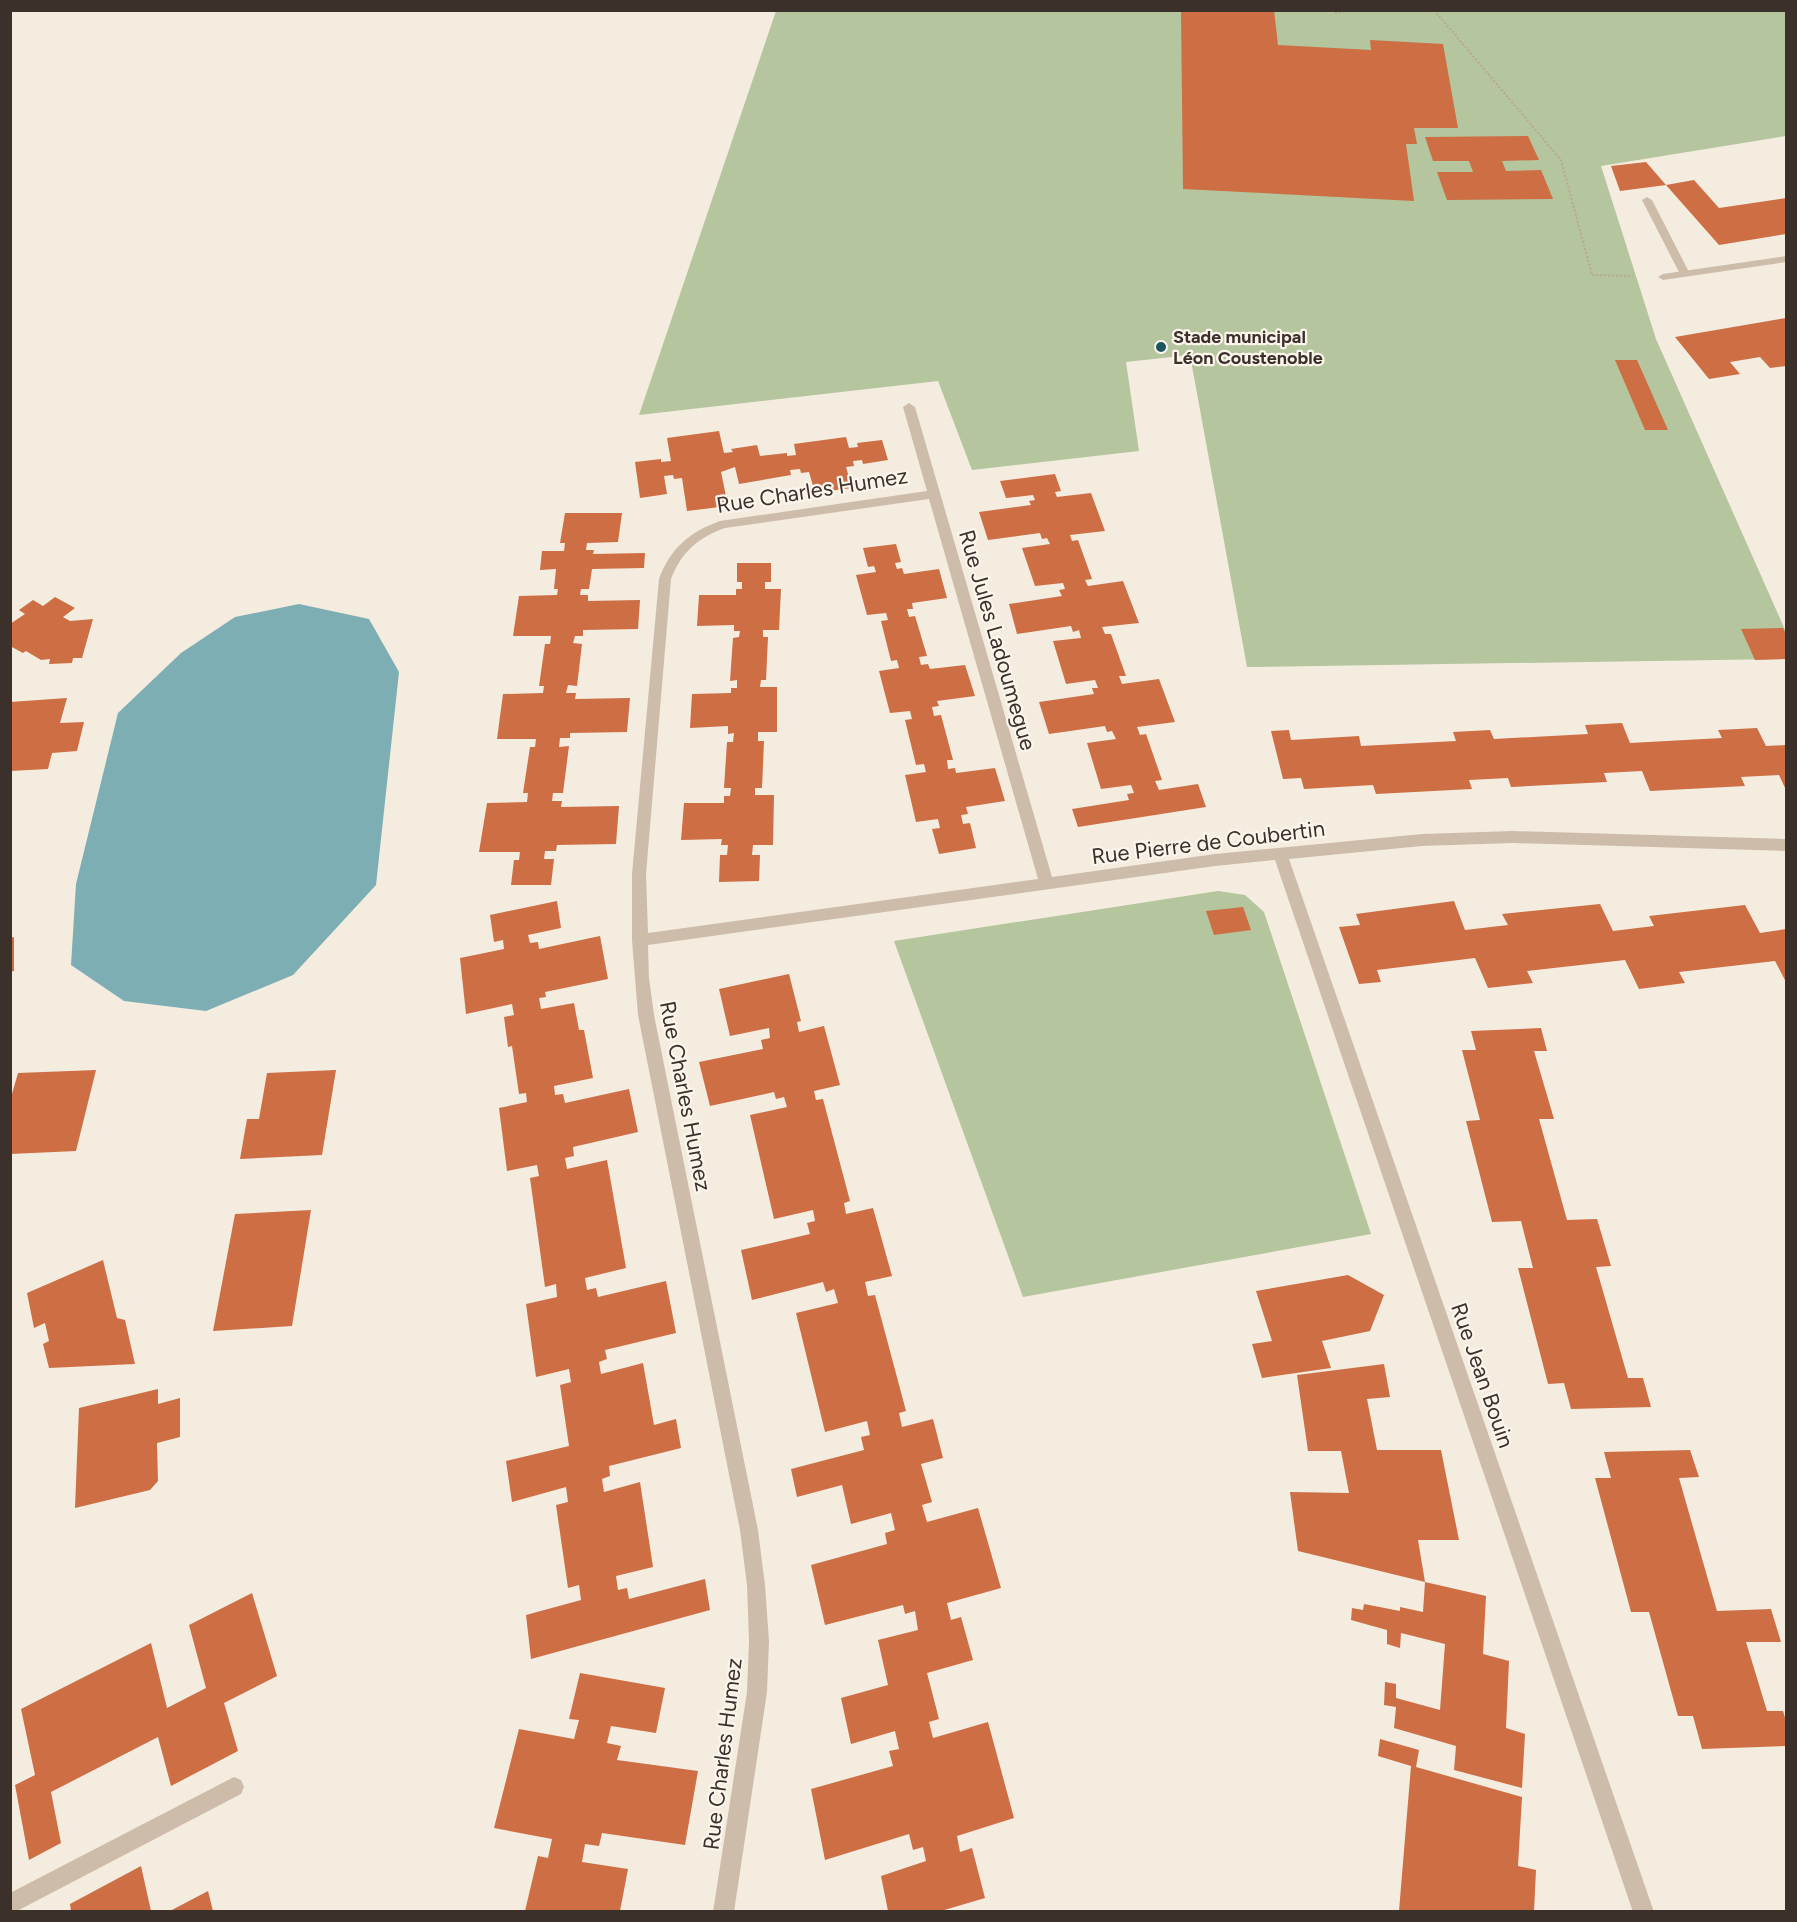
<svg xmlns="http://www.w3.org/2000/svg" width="1797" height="1922" font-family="Figtree,sans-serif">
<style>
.green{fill:#b5c59d}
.water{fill:#7caeb3}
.building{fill:#cd6e45}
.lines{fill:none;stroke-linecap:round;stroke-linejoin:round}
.path{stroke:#baa694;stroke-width:2;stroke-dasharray:2 2;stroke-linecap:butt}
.lane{fill:#cebcaa;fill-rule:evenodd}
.street{fill:#cebcaa;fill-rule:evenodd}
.poi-dot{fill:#1c575f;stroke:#fbf5ec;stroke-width:2}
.labels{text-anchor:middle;stroke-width:4.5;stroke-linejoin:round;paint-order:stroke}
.far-poi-label{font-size:18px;font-weight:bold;fill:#3b302a;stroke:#fbf5ec;text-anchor:start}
.street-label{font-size:22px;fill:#3b302a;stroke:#fbf5ec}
</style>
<rect width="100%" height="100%" fill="#f4ecdf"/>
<path class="green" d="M 776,11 L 1786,11 L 1786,136 L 1601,166 L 1656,339 L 1786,632 L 1786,659 L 1247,667 L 1190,355 L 1126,362 L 1139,451 L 972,470 L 938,381 L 639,415 Z
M 1218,891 L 1245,895 L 1264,912 L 1371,1234 L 1023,1297 L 894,941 Z"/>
<path class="water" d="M 299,604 L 369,619 L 399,672 L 376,885 L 293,975 L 206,1011 L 124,1001 L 71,965 L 76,884 L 118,713 L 181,653 L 235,617 Z"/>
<path class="building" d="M 1181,10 L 1274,10 L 1278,45 L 1371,50 L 1370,40 L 1443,44 L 1458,128 L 1414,128 L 1417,144 L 1406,144 L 1414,201 L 1183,189 Z
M 1528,136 L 1539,160 L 1502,161 L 1506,171 L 1541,170 L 1553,199 L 1447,200 L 1437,172 L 1473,172 L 1469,161 L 1433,161 L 1425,137 Z
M 1646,162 L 1666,185 L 1620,191 L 1611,166 Z
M 1694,180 L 1719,208 L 1786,198 L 1786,234 L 1719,245 L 1666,185 Z
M 1786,318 L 1786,366 L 1770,368 L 1760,357 L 1730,362 L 1740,374 L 1709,379 L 1675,337 Z
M 1615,360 L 1637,360 L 1668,430 L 1645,430 Z
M 719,431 L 724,453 L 733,452 L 731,449 L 757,445 L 760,456 L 787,453 L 787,456 L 796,455 L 794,444 L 846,437 L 849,448 L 858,447 L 857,443 L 882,440 L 888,460 L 863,464 L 862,460 L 853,461 L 854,466 L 846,467 L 852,488 L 815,493 L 809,472 L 801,473 L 800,469 L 790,470 L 791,475 L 739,484 L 735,467 L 721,472 L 728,506 L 687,511 L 682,478 L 674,479 L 673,475 L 664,476 L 667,494 L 640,498 L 635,462 L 661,459 L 661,462 L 671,461 L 667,438 Z
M 1055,474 L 1061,491 L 1055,492 L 1057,497 L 1091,493 L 1105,531 L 1070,535 L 1072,541 L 1078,540 L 1092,579 L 1085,580 L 1088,586 L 1123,581 L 1139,623 L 1102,627 L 1105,634 L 1111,634 L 1126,676 L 1119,676 L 1122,684 L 1159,679 L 1175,722 L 1137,727 L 1140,735 L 1146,734 L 1162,780 L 1155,781 L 1159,790 L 1198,784 L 1206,807 L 1078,827 L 1072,809 L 1129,800 L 1127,794 L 1134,793 L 1131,785 L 1101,789 L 1087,743 L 1116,739 L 1112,731 L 1107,732 L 1105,726 L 1049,734 L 1039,702 L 1094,694 L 1092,688 L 1098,688 L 1095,680 L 1066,684 L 1053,641 L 1081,638 L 1079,630 L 1073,632 L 1071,626 L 1017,634 L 1009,604 L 1062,596 L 1059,590 L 1065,589 L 1063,583 L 1035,586 L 1022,548 L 1050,544 L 1047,538 L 1042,539 L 1040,533 L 988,540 L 979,512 L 1031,505 L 1029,501 L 1035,500 L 1033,495 L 1006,498 L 1000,481 Z
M 565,513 L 622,513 L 618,542 L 587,543 L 586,550 L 594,550 L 593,554 L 645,553 L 644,568 L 592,569 L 589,589 L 581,589 L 580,595 L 588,595 L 588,601 L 640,600 L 638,629 L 583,630 L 583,636 L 575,636 L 573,643 L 582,644 L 577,686 L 568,685 L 566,693 L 576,693 L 575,699 L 630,698 L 627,732 L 570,733 L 570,738 L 560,738 L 559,747 L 569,746 L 563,793 L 553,793 L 552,801 L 562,801 L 561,807 L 619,806 L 616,844 L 557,845 L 556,851 L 545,851 L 544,859 L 554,859 L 551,885 L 511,885 L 514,860 L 519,860 L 520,852 L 479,852 L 487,803 L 527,802 L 528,793 L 523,793 L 530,747 L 535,747 L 536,739 L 497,739 L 503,694 L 543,693 L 544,686 L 539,686 L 545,644 L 550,644 L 551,636 L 513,636 L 519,596 L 557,595 L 558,589 L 554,589 L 556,569 L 540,570 L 542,551 L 564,551 L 565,543 L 560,543 Z
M 896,544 L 901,562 L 895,563 L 897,569 L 902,568 L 904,574 L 939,569 L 947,598 L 912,603 L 913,609 L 907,609 L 909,617 L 915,616 L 927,656 L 919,657 L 921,665 L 928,664 L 930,669 L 965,665 L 975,696 L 937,701 L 939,706 L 932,707 L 934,716 L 941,715 L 953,760 L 947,760 L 948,769 L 955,768 L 956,773 L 995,768 L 1005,801 L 966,807 L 968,814 L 961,815 L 963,824 L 970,823 L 976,848 L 939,854 L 932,829 L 940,828 L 938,819 L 916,822 L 905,775 L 926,772 L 924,764 L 916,765 L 905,720 L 912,719 L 910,711 L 890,713 L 879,671 L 899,668 L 897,660 L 891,661 L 881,621 L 888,620 L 886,613 L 867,615 L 856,575 L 876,572 L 874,566 L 868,567 L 863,548 Z
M 737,563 L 771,563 L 771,582 L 765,582 L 765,589 L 781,589 L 779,630 L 763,630 L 763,637 L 768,637 L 766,680 L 761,680 L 760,687 L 777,687 L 777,732 L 758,732 L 758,741 L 764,741 L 762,788 L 755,788 L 755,795 L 774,795 L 773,845 L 753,845 L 752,855 L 760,855 L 759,881 L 719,882 L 720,855 L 727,855 L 728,845 L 721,845 L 722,839 L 681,840 L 684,803 L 724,803 L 724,796 L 730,796 L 731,788 L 724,788 L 727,742 L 733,742 L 734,733 L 728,734 L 728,726 L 690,728 L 692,694 L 731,693 L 731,688 L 737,688 L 737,680 L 730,681 L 733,638 L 739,637 L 740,631 L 734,631 L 734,625 L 697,626 L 699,595 L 736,595 L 736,589 L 742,589 L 742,582 L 737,582 Z
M 55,597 L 75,608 L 63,617 L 70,621 L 93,619 L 82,658 L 73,658 L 72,663 L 49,664 L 50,659 L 41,660 L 26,651 L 23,653 L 10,646 L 10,624 L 25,614 L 19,610 L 33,600 L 43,606 Z
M 1783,628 L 1786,634 L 1786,659 L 1755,660 L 1741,629 Z
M 67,698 L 60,723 L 84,722 L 77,751 L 52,753 L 48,769 L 10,771 L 10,702 Z
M 1622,723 L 1630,743 L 1722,738 L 1718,730 L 1757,728 L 1766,746 L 1786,745 L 1786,790 L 1779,775 L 1741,777 L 1745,786 L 1650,791 L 1642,771 L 1604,773 L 1607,782 L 1511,787 L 1508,778 L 1469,780 L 1472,789 L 1376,794 L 1373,785 L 1304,789 L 1301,778 L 1283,779 L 1271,731 L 1289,730 L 1291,740 L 1359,736 L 1361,746 L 1456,741 L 1453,732 L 1490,730 L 1494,739 L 1588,734 L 1585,725 Z
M 557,901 L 561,928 L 528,935 L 530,943 L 538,942 L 539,949 L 600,936 L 608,979 L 545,992 L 546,997 L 539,998 L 541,1009 L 574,1003 L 579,1030 L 584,1030 L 593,1078 L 554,1086 L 555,1095 L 563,1094 L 565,1103 L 629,1089 L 638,1132 L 573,1147 L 574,1156 L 565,1158 L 567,1169 L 607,1160 L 626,1268 L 585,1278 L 587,1290 L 596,1288 L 598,1297 L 666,1281 L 676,1333 L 605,1350 L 607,1359 L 599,1362 L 601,1374 L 643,1363 L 654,1425 L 676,1419 L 681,1448 L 609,1466 L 610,1476 L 602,1479 L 604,1492 L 640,1482 L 653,1567 L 616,1576 L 618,1590 L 627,1588 L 629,1599 L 705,1579 L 710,1610 L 531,1659 L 526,1615 L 581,1600 L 579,1585 L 568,1588 L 556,1505 L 568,1502 L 566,1487 L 512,1502 L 506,1461 L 569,1446 L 560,1385 L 571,1382 L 569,1369 L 536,1377 L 526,1304 L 557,1297 L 556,1284 L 545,1287 L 530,1178 L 539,1176 L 537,1165 L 507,1171 L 499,1108 L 527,1102 L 526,1093 L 519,1094 L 512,1046 L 508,1047 L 504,1017 L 514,1015 L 512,1004 L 466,1014 L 460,958 L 504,949 L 503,940 L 494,942 L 490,915 Z
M 1454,901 L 1465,930 L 1508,925 L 1502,914 L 1600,904 L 1613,931 L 1654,926 L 1649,916 L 1745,905 L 1760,933 L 1786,929 L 1786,982 L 1775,961 L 1679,972 L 1685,983 L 1639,989 L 1625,960 L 1527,971 L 1533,983 L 1488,988 L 1475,958 L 1377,970 L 1381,982 L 1359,984 L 1339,927 L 1360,925 L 1356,914 Z
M 1243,907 L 1251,930 L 1214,935 L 1206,911 Z
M 14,937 L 14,971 L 10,972 L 10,938 Z
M 789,974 L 801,1021 L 797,1022 L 799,1032 L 824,1026 L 840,1085 L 814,1091 L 816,1100 L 823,1099 L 850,1201 L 844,1203 L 846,1214 L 873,1208 L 892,1276 L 865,1282 L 868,1296 L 875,1295 L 906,1411 L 899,1413 L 902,1427 L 933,1419 L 943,1458 L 921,1464 L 932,1502 L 922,1505 L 927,1522 L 978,1508 L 1001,1588 L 947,1603 L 951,1620 L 961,1617 L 973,1660 L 927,1673 L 939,1719 L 929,1722 L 933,1738 L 988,1722 L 1014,1818 L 957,1836 L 960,1852 L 972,1848 L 985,1898 L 941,1911 L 888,1911 L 881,1876 L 926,1861 L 923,1847 L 913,1850 L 909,1834 L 825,1860 L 811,1789 L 893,1766 L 889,1751 L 899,1749 L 895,1731 L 851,1744 L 841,1698 L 888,1685 L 878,1640 L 918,1630 L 915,1611 L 905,1614 L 903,1605 L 825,1625 L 811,1565 L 887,1544 L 885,1533 L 895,1530 L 891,1513 L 851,1524 L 842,1485 L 797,1497 L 791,1469 L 864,1450 L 861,1437 L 870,1435 L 867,1421 L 825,1432 L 796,1313 L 838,1303 L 834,1289 L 826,1292 L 823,1282 L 752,1300 L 741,1250 L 810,1234 L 807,1223 L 815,1221 L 813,1210 L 774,1219 L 750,1115 L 787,1107 L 784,1097 L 776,1099 L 774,1092 L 710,1106 L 699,1062 L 763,1049 L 761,1040 L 770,1038 L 769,1028 L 730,1036 L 719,989 Z
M 1541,1028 L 1547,1051 L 1534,1051 L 1554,1119 L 1539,1119 L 1567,1220 L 1597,1219 L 1611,1266 L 1596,1267 L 1628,1378 L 1643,1378 L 1651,1407 L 1571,1409 L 1564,1383 L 1548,1384 L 1518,1268 L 1533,1268 L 1521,1221 L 1492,1222 L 1466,1121 L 1480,1120 L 1462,1050 L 1476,1050 L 1471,1031 Z
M 96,1070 L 76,1151 L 10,1154 L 12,1127 L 10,1127 L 10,1101 L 18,1073 Z
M 336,1070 L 322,1155 L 240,1159 L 247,1119 L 259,1119 L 267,1073 Z
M 311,1210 L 292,1326 L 213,1331 L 235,1214 Z
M 103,1260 L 117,1318 L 125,1320 L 135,1364 L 49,1368 L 43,1344 L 49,1341 L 45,1323 L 34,1328 L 27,1293 Z
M 1348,1275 L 1384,1295 L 1370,1331 L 1322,1341 L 1331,1368 L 1262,1378 L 1252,1344 L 1272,1341 L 1256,1291 Z
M 1384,1364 L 1390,1397 L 1367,1399 L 1377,1450 L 1441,1450 L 1459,1540 L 1418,1540 L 1425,1582 L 1298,1551 L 1290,1492 L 1349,1493 L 1341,1451 L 1308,1451 L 1297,1375 Z
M 158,1389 L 158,1404 L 180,1398 L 180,1437 L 157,1443 L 158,1481 L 150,1490 L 75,1508 L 79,1408 Z
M 1690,1450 L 1699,1477 L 1679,1478 L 1717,1611 L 1771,1609 L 1781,1642 L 1746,1642 L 1767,1711 L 1783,1711 L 1786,1721 L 1786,1746 L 1702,1749 L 1693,1716 L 1678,1716 L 1649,1612 L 1631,1612 L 1595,1478 L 1611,1478 L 1604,1452 Z
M 1425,1582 L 1486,1596 L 1483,1654 L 1509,1661 L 1506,1728 L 1525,1734 L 1522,1788 L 1454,1770 L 1456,1746 L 1394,1728 L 1396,1707 L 1384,1705 L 1385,1682 L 1396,1684 L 1396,1698 L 1440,1710 L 1445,1644 L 1401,1633 L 1400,1648 L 1387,1644 L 1387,1630 L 1351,1620 L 1352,1608 L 1363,1610 L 1364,1604 L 1400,1611 L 1400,1607 L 1423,1612 Z
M 252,1593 L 277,1676 L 224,1703 L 238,1751 L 171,1786 L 158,1737 L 51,1792 L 61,1843 L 29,1860 L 15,1785 L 35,1775 L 21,1709 L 151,1643 L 167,1708 L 206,1688 L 189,1625 Z
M 580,1673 L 665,1688 L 656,1733 L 611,1726 L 607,1743 L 621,1746 L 617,1760 L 698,1771 L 685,1845 L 602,1833 L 599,1846 L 585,1844 L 582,1862 L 628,1869 L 620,1911 L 525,1911 L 538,1856 L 548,1858 L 552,1839 L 494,1828 L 519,1729 L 574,1739 L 579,1720 L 569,1719 Z
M 1380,1739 L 1419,1750 L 1416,1767 L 1522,1797 L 1518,1866 L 1536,1870 L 1534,1911 L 1399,1911 L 1411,1766 L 1378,1756 Z
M 141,1866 L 151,1911 L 71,1911 L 70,1904 Z
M 208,1891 L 213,1911 L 170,1911 Z"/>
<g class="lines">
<path class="path" d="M 1434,10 L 1561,160 L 1592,275 L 1633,276
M 1335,13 L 1353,10"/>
<path class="lane" d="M 1647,197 L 1652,200 L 1690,274 L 1689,276 L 1681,276 L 1680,274 L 1642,200 Z
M 234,1777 L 241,1780 L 244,1787 L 241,1794 L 17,1911 L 10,1912 L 10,1893 Z"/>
<path class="street" d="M 1786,256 L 1786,262 L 1663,280 L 1658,277 L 1663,274 Z
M 909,403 L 915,407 L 1052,877 L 1215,854 L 1422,834 L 1513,831 L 1786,839 L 1786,851 L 1513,843 L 1422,846 L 1289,859 L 1654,1912 L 1633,1912 L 1275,860 L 1215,866 L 648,945 L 649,978 L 654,1015 L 758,1530 L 765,1585 L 769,1641 L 767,1692 L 734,1912 L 713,1912 L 747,1692 L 749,1641 L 747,1585 L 740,1530 L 638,1015 L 632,940 L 632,874 L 659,579 C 670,549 689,532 720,521 L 927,491 L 903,407 ZM 929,499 L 1038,879 L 648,933 L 646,874 L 671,579 C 681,552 699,537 725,528 Z"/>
</g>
<circle class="poi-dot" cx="1161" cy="347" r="6"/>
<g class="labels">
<g class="far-poi-label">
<text x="1173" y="343">Stade municipal<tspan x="1173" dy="21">Léon Coustenoble</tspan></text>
</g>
<g class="street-label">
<text transform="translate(812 490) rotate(-9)" y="8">Rue Charles Humez</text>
<text transform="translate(998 640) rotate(74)" y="8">Rue Jules Ladoumegue</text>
<text transform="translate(1208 842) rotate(-7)" y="8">Rue Pierre de Coubertin</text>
<text transform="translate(686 1096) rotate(79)" y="8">Rue Charles Humez</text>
<text transform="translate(1483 1375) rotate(71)" y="8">Rue Jean Bouin</text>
<text transform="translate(722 1754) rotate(-83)" y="8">Rue Charles Humez</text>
</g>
</g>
<rect width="1797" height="1922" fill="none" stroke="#3b302a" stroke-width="24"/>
</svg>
